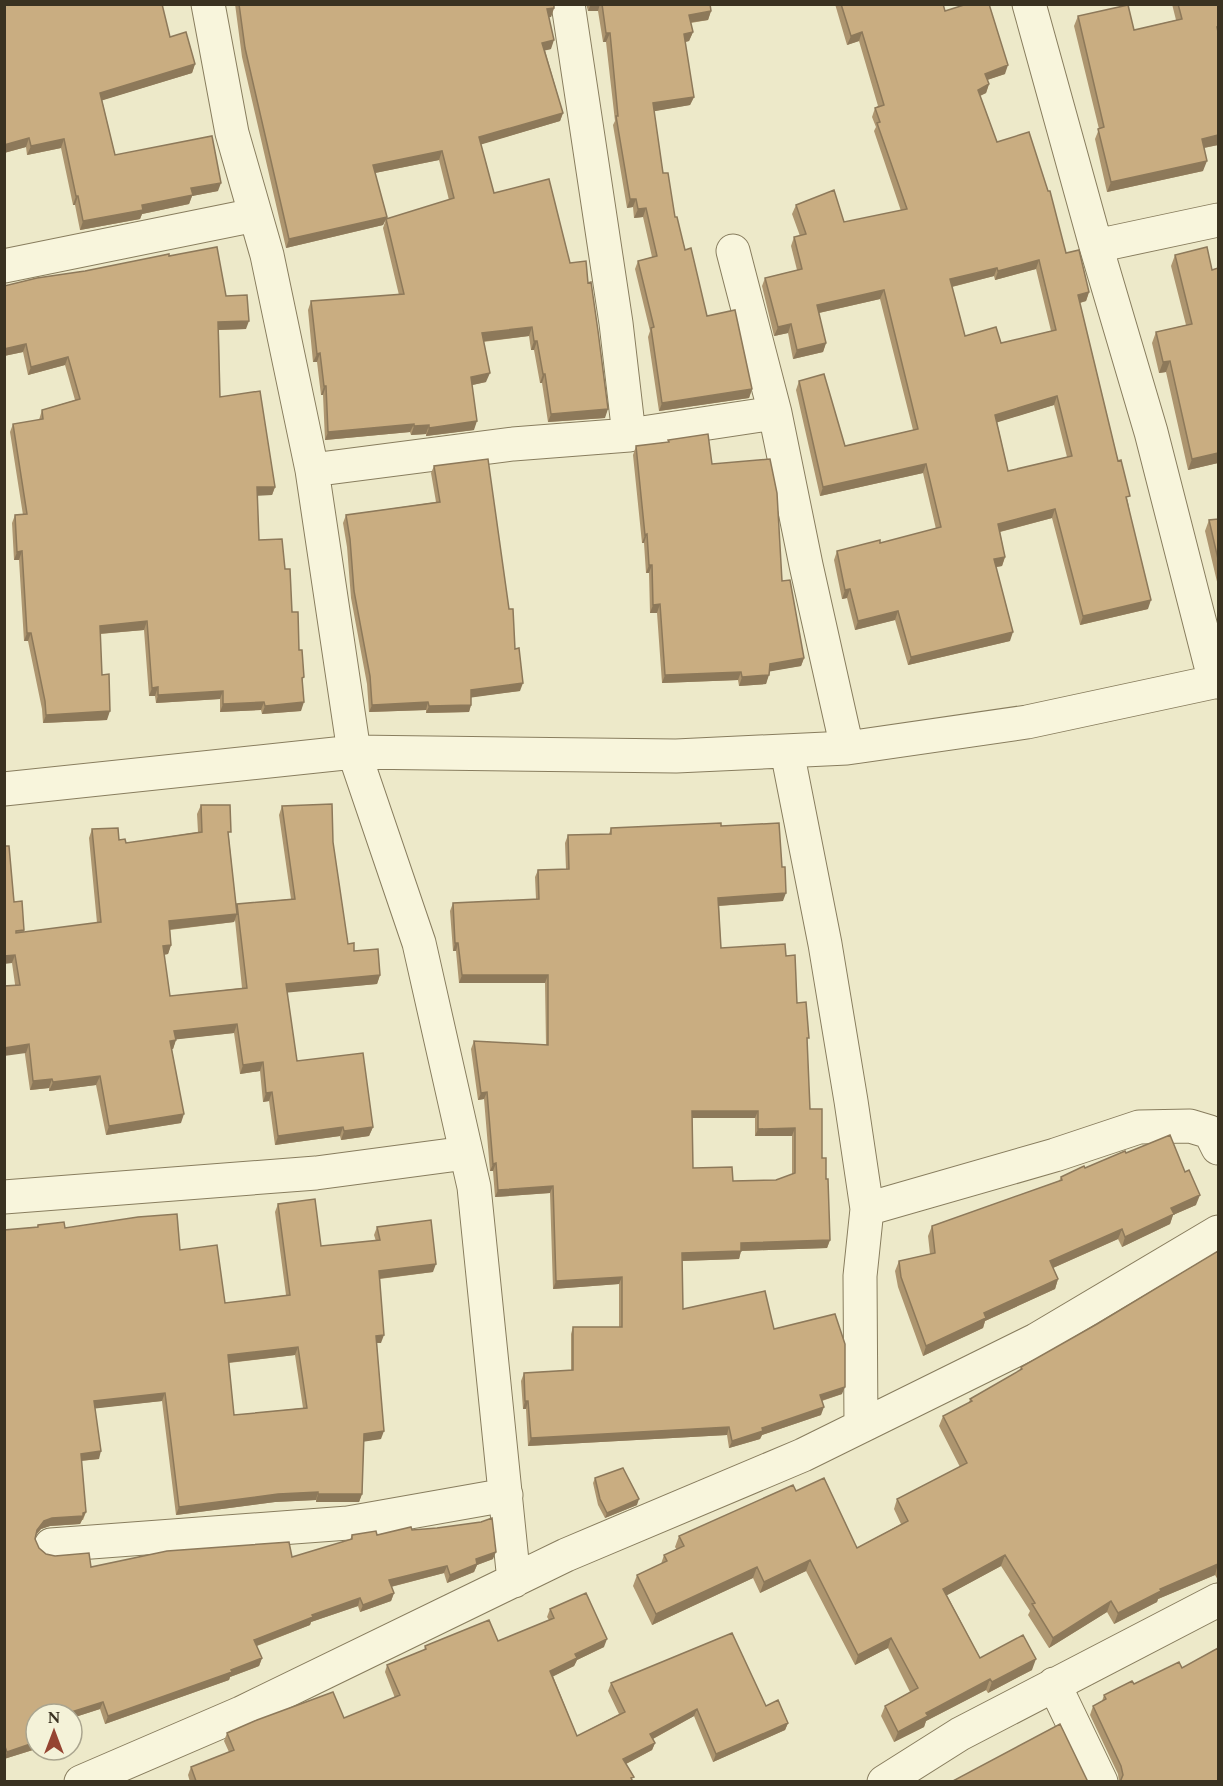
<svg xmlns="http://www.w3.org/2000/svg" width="1223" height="1786" font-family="Spectral,serif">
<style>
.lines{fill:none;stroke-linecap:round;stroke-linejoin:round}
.minor-casing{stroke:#887d5e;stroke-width:35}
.minor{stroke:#f8f5dc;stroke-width:33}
.wall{fill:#ad956f;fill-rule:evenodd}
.shaded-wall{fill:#8d795a}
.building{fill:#c9ad81;stroke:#8d795a;stroke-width:1.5;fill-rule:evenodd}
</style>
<rect width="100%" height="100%" fill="#ede9c9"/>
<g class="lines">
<defs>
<path id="minor" d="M 208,4 L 232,133 L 267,255 L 312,470 L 354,752 L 419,943 L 474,1187 L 514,1581
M 568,4 L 616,323 L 629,435
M 1029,4 L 1096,246 L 1151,432 L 1215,682
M 1096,246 L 1218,220
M 733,251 L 775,413 L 806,565 L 847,748
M 4,266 L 255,215
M 312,470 L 513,444 L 629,435 L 775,413
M 787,751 L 825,944 L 851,1101 L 867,1209 L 860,1276 L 861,1426
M 4,789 L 354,752 L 676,756 L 847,748 L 1027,722 L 1218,681
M 4,1197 L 316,1173 L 466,1153
M 867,1209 L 1055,1155 L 1139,1127 L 1190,1126 L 1210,1132 L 1218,1148
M 51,1545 L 348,1523 L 506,1495
M 1054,1684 L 1101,1782
M 81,1782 L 241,1713 L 566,1555 L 803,1455 L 1036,1340 L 1218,1232
M 884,1782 L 960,1734 L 1218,1600"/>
</defs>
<use href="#minor" class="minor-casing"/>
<use href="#minor" class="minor"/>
</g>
<path class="wall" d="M 4,4 L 170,37 L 195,64 L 192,73 L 102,100 L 115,155 L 218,191 L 192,196 L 189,204 L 142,214 L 140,219 L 80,230 L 75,205 L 73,205 L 61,148 L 27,155 L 26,147 L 4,153 Z
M 235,4 L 554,4 L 554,8 L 551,17 L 549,17 L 551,49 L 545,50 L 563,113 L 560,121 L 481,144 L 494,193 L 570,263 L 588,283 L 605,418 L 548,422 L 542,383 L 540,383 L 534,350 L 531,350 L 529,336 L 483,342 L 486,382 L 472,385 L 474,430 L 426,436 L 426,434 L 411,435 L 410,432 L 325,440 L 323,395 L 321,395 L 317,362 L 313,362 L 308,310 L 311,301 L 399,295 L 383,228 L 386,219 L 449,200 L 439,160 L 375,173 L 387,217 L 383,225 L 286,248 L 242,57 Z
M 586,4 L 710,4 L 711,11 L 708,20 L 691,23 L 693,32 L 689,41 L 685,42 L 694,97 L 690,105 L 654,111 L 663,173 L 675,217 L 707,316 L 752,389 L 749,398 L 659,411 L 648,337 L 650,331 L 635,269 L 638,261 L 652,257 L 643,217 L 634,218 L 633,207 L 627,208 L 613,125 L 615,121 L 606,42 L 603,42 L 598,11 L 588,11 Z
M 835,4 L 943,4 L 945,11 L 1005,74 L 987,80 L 989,84 L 986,93 L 980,96 L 997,142 L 1089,292 L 1086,301 L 1080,303 L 1128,502 L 1148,609 L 1080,625 L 1052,518 L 1000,532 L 1005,557 L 1002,566 L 996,567 L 1010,641 L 908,665 L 895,620 L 855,630 L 847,598 L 842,599 L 834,560 L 837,551 L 880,543 L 936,529 L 923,473 L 820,496 L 796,390 L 799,381 L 845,446 L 913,430 L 880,299 L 819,313 L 826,343 L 823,352 L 793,359 L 788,333 L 774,336 L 762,286 L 765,278 L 797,270 L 791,246 L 794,237 L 800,236 L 792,214 L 796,205 L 844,222 L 901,211 L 874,131 L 876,127 L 872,117 L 875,108 L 878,106 L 859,41 L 847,45 ZM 1036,269 L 1051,331 L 1001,343 L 965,336 L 952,287 L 994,276 L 995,280 ZM 1054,405 L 1067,457 L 1008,471 L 997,422 Z
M 1172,4 L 1218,4 L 1218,145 L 1204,148 L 1203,171 L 1107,192 L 1095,139 L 1099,129 L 1074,26 L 1078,16 L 1134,30 L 1176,20 Z
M 1207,247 L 1218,463 L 1188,470 L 1166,372 L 1159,373 L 1152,343 L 1156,332 L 1186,325 L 1171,266 L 1175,255 Z
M 169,256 L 226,296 L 246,329 L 219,330 L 220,397 L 275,487 L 272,495 L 257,495 L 259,540 L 285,569 L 299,650 L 303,682 L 301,711 L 262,714 L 261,710 L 220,712 L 220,699 L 156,703 L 155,696 L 149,696 L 144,630 L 100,634 L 102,675 L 107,720 L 43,723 L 42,709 L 28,641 L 24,641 L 19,560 L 14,560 L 12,523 L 15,515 L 23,515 L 10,432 L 13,424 L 39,420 L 42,410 L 75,400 L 65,365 L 28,375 L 23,352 L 4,356 L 4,286 Z
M 668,440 L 712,464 L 782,581 L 804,658 L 801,666 L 769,671 L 766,684 L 739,686 L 738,680 L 662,683 L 657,613 L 650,613 L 649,573 L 646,573 L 644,543 L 642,543 L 633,455 L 636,446 L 668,442 Z
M 434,466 L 515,649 L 520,691 L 471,697 L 471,705 L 469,712 L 426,713 L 426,710 L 369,712 L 367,684 L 351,598 L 347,547 L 343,523 L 346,515 L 436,502 L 431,473 Z
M 1218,519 L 1218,586 L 1205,531 L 1209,520 Z
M 201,805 L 229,838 L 236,906 L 237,904 L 291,899 L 279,815 L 282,806 L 333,842 L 348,944 L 354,951 L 380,975 L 377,984 L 287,992 L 297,1061 L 373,1127 L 369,1136 L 341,1140 L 340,1136 L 275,1145 L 269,1101 L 263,1102 L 260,1071 L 240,1074 L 234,1033 L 176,1039 L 173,1049 L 172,1049 L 181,1123 L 106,1135 L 96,1085 L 49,1091 L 49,1088 L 30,1090 L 12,963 L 14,902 L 24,930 L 24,932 L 97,923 L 89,838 L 92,829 L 126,843 L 198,832 L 197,814 ZM 235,920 L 242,988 L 170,996 L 164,955 L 168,954 L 171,945 L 170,930 L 234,922 Z
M 721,826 L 783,901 L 719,906 L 721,948 L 786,956 L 807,1043 L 810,1109 L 822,1158 L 826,1179 L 830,1240 L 827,1248 L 741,1251 L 739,1259 L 682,1261 L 683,1309 L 774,1329 L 842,1394 L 822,1401 L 821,1415 L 762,1435 L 760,1439 L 729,1448 L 727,1435 L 528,1446 L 526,1409 L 523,1409 L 521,1381 L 524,1373 L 571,1370 L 571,1334 L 573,1327 L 619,1327 L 619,1284 L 553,1289 L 550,1193 L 495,1197 L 493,1171 L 490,1171 L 484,1099 L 478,1100 L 471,1049 L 474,1041 L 546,1045 L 545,983 L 459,983 L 456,951 L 453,951 L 450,911 L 453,903 L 536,899 L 535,877 L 538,870 L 566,869 L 565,843 L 568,835 L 609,834 L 611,828 ZM 692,1118 L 755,1118 L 755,1136 L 792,1136 L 792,1174 L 776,1180 L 733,1181 L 693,1168 Z
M 1126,1153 L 1196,1205 L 1173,1215 L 1170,1224 L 1122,1247 L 1118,1239 L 1053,1268 L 1058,1279 L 1055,1289 L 985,1321 L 983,1328 L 923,1356 L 898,1287 L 895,1271 L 899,1261 L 930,1254 L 928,1236 L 932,1226 L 1059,1181 L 1061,1177 Z
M 278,1204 L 321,1246 L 376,1241 L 374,1235 L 377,1227 L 433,1272 L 380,1279 L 381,1343 L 377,1343 L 381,1439 L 364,1441 L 362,1494 L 359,1502 L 316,1502 L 316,1500 L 275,1502 L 176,1515 L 162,1401 L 95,1408 L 99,1459 L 81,1461 L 86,1512 L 83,1520 L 82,1520 L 80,1524 L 50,1526 L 41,1529 L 36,1535 L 35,1539 L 39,1548 L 46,1554 L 91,1567 L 292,1557 L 350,1540 L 352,1535 L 377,1535 L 412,1530 L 493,1559 L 477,1565 L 474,1572 L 447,1583 L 444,1573 L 391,1587 L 394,1593 L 391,1601 L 360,1612 L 358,1606 L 311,1622 L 310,1625 L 257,1646 L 262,1658 L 259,1666 L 230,1677 L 229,1680 L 105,1724 L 100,1709 L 72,1718 L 72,1714 L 36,1714 L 36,1749 L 4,1759 L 4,1230 L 37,1227 L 38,1225 L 65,1228 L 180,1250 L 225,1303 L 286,1295 L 275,1212 ZM 295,1355 L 303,1408 L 234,1415 L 229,1363 Z
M 1218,1251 L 1218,1580 L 1215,1575 L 1158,1599 L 1157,1602 L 1114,1624 L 1107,1612 L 1049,1648 L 1028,1615 L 1030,1611 L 1001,1566 L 947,1595 L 980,1658 L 1032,1670 L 988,1693 L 986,1690 L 926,1721 L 924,1727 L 894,1742 L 881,1716 L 885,1706 L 910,1692 L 888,1648 L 855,1665 L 806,1571 L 760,1593 L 753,1578 L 652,1625 L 633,1586 L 637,1575 L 661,1564 L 664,1555 L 677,1550 L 675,1547 L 679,1536 L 796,1491 L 857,1548 L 901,1524 L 894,1509 L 897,1499 L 960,1467 L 939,1426 L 943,1416 L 969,1403 L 970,1399 L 1019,1371 L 1021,1367 L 1097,1324 Z
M 595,1478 L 637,1505 L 605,1518 L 598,1505 L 593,1483 Z
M 550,1609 L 604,1647 L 577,1660 L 574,1666 L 553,1676 L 577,1736 L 619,1714 L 608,1691 L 611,1683 L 766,1706 L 788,1723 L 785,1730 L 713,1762 L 694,1716 L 653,1739 L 655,1743 L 652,1750 L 626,1764 L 633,1782 L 190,1782 L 188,1775 L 191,1767 L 229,1752 L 224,1741 L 227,1733 L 344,1718 L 395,1698 L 385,1672 L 387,1665 L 424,1650 L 425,1646 L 498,1641 L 549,1620 L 547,1617 Z
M 1182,1668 L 1218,1782 L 1119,1782 L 1118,1774 L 1090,1715 L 1093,1706 L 1102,1701 L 1104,1695 Z"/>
<path class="shaded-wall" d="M 591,4 L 600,4 L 598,11 L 588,11 Z
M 554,8 L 551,17 L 544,18 L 547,9 Z
M 711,11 L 708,20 L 686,23 L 689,15 Z
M 693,32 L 689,41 L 681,43 L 684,34 Z
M 862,32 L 859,41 L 847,45 L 851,36 Z
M 606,33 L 610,33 L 606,42 L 603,42 Z
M 554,40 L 551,49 L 539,52 L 542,43 Z
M 195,64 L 192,73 L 97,102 L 100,93 Z
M 1008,65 L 1005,74 L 981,82 L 985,74 Z
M 989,84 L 986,93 L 975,98 L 978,90 Z
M 694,97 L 690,105 L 650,112 L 653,103 Z
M 563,113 L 560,121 L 476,146 L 479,137 Z
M 1218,135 L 1218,145 L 1198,149 L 1202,139 Z
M 29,138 L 26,147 L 4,153 L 4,145 Z
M 64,139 L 61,148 L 27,155 L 31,146 Z
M 442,151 L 439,160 L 370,174 L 373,165 Z
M 1207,161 L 1203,171 L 1107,192 L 1111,182 Z
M 221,183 L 218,191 L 192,196 L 189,204 L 142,214 L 140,219 L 80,230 L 83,221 L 142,205 L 191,188 Z
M 76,196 L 78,196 L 75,205 L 73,205 Z
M 630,199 L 636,199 L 633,207 L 627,208 Z
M 646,208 L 643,217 L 634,218 L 638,209 Z
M 387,217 L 383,225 L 286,248 L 289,239 Z
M 1039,260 L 1036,269 L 995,280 L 998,271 Z
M 997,268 L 994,276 L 947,288 L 950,279 Z
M 884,290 L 880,299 L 814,314 L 817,305 Z
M 1089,292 L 1086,301 L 1075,304 L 1078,295 Z
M 249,321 L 246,329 L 215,330 L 218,322 Z
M 791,324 L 788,333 L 774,336 L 778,327 Z
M 532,327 L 529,336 L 478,342 L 482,333 Z
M 534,341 L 537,341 L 534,350 L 531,350 Z
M 826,343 L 823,352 L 793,359 L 797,350 Z
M 26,344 L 23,352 L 4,356 L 4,349 Z
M 320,353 L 317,362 L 313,362 L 317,354 Z
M 68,357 L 65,365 L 28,375 L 31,367 Z
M 1170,361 L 1166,372 L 1159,373 L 1163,362 Z
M 490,373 L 486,382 L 468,386 L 471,377 Z
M 543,374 L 545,374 L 542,383 L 540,383 Z
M 324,386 L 326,386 L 323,395 L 321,395 Z
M 752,389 L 749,398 L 659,411 L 662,403 Z
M 1057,396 L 1054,405 L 992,424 L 995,415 Z
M 608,409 L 605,418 L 548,422 L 551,414 Z
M 477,421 L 474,430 L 426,436 L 429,428 Z
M 414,424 L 410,432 L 325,440 L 328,432 Z
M 429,425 L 426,434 L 411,435 L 414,426 Z
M 1218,453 L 1218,463 L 1188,470 L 1192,459 Z
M 926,464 L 923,473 L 820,496 L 823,487 Z
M 257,487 L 275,487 L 272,495 L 254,496 Z
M 1055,509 L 1052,518 L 995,533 L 998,524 Z
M 647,534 L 644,543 L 642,543 L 645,535 Z
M 22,551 L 19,560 L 14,560 L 17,552 Z
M 1005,557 L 1002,566 L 990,568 L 994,559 Z
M 649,565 L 652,565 L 649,573 L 646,573 Z
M 850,589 L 847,598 L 842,599 L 845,590 Z
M 1151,600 L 1148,609 L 1080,625 L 1083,616 Z
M 660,604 L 657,613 L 650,613 L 653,605 Z
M 898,611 L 895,620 L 855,630 L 858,621 Z
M 147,621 L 144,630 L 97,634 L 100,626 Z
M 1013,632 L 1010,641 L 908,665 L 911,657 Z
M 27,633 L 31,633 L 28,641 L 24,641 Z
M 804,658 L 801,666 L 767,672 L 770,664 Z
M 741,672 L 738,680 L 662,683 L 665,675 Z
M 769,675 L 766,684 L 739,686 L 742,677 Z
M 523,683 L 520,691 L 468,698 L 471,690 Z
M 158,687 L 155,696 L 149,696 L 152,688 Z
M 223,691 L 220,699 L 156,703 L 158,695 Z
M 264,702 L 261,710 L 220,712 L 223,704 Z
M 304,702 L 301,711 L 262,714 L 265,706 Z
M 428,702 L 426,710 L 369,712 L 372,705 Z
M 471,705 L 469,712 L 426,713 L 429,706 Z
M 110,711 L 107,720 L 43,723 L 46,715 Z
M 786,893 L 783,901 L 716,906 L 718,898 Z
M 237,914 L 234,922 L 165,930 L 169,921 Z
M 455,943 L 458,943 L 456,951 L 453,951 Z
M 171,945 L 168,954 L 159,955 L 163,946 Z
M 15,955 L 12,963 L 4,964 L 4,956 Z
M 380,975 L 377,984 L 283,993 L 286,984 Z
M 462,975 L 548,975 L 545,983 L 459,983 Z
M 237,1024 L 234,1033 L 171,1040 L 174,1031 Z
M 176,1040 L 173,1049 L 167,1050 L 170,1041 Z
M 29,1044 L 26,1053 L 4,1056 L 4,1048 Z
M 263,1062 L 260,1071 L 240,1074 L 243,1065 Z
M 100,1076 L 96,1085 L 49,1091 L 53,1082 Z
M 52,1079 L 49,1088 L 30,1090 L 33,1081 Z
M 272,1092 L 269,1101 L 263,1102 L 266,1093 Z
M 487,1092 L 484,1099 L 478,1100 L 481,1093 Z
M 692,1111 L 758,1111 L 755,1118 L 689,1118 Z
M 184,1114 L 181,1123 L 106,1135 L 109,1126 Z
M 343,1127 L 340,1136 L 275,1145 L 278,1136 Z
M 373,1127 L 369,1136 L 341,1140 L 344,1131 Z
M 795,1128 L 792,1136 L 755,1136 L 758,1129 Z
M 496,1163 L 493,1171 L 490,1171 L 493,1164 Z
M 553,1186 L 550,1193 L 495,1197 L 498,1190 Z
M 1200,1195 L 1196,1205 L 1173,1215 L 1170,1224 L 1122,1247 L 1125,1237 L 1171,1208 Z
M 1122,1229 L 1118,1239 L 1046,1271 L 1050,1261 Z
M 830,1240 L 827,1248 L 738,1251 L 741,1243 Z
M 741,1251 L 739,1259 L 680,1261 L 682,1253 Z
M 436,1264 L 433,1272 L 376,1279 L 379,1271 Z
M 622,1277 L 619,1284 L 553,1289 L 556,1281 Z
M 1058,1279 L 1055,1289 L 985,1321 L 983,1328 L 923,1356 L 926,1346 L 984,1313 Z
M 384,1335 L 381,1343 L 373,1343 L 376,1336 Z
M 298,1347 L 295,1355 L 225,1363 L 228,1355 Z
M 845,1387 L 842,1394 L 817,1402 L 820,1395 Z
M 165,1393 L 162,1401 L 91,1409 L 94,1401 Z
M 525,1401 L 528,1401 L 526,1409 L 523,1409 Z
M 824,1407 L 821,1415 L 762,1435 L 760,1439 L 729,1448 L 732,1441 L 762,1428 Z
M 729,1427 L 727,1435 L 528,1446 L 531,1438 Z
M 384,1431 L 381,1439 L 362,1442 L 364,1434 Z
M 101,1451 L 99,1459 L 78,1461 L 81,1454 Z
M 318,1492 L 316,1500 L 275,1502 L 176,1515 L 179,1507 L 278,1494 Z
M 318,1494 L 362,1494 L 359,1502 L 316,1502 Z
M 639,1499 L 637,1505 L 605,1518 L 607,1513 Z
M 86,1512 L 80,1524 L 50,1526 L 41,1529 L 34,1537 L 37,1530 L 44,1521 L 52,1518 Z
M 496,1552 L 493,1559 L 477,1565 L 474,1572 L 447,1583 L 450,1575 L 476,1559 Z
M 1005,1555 L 1001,1566 L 940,1599 L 943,1589 Z
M 810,1560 L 806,1571 L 760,1593 L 764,1582 Z
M 1218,1564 L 1215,1575 L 1158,1599 L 1157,1602 L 1114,1624 L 1118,1613 L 1160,1589 Z
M 447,1566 L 444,1573 L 386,1588 L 389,1580 Z
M 757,1567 L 753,1578 L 652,1625 L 656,1614 Z
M 394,1593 L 391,1601 L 360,1612 L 363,1605 Z
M 360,1598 L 358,1606 L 311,1622 L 310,1625 L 251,1648 L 254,1640 L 312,1615 Z
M 1111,1601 L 1107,1612 L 1049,1648 L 1053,1638 Z
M 891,1638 L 888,1648 L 855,1665 L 858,1655 Z
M 607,1639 L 604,1647 L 577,1660 L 574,1666 L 548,1679 L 550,1671 L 575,1654 Z
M 262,1658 L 259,1666 L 230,1677 L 229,1680 L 105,1724 L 108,1716 Z
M 1036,1659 L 1032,1670 L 988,1693 L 992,1682 Z
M 990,1679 L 986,1690 L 926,1721 L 924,1727 L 894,1742 L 898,1732 L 926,1713 Z
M 103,1702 L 100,1709 L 72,1718 L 72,1714 L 65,1714 Z
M 697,1709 L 694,1716 L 647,1742 L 650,1734 Z
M 788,1723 L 785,1730 L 713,1762 L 716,1754 Z
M 36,1742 L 36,1749 L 4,1759 L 7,1752 Z
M 655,1743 L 652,1750 L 620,1767 L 623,1759 Z"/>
<path class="building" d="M 4,4 L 162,4 L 170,37 L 186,32 L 195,64 L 100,93 L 115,155 L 212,136 L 221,183 L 191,188 L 193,195 L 142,205 L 143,210 L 83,221 L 78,196 L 76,196 L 64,139 L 31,146 L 29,138 L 4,145 Z
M 239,4 L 554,4 L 554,8 L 547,9 L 554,40 L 542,43 L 563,113 L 479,137 L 494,193 L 549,179 L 570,263 L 586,261 L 588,283 L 591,282 L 598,331 L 608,409 L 551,414 L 545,374 L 543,374 L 537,341 L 534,341 L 532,327 L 482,333 L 490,373 L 471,377 L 477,421 L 429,428 L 429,425 L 414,426 L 414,424 L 328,432 L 326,386 L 324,386 L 320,353 L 317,354 L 311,301 L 404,294 L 386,219 L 454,198 L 442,151 L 373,165 L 387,217 L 289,239 L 245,48 Z
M 602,4 L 710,4 L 711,11 L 689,15 L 693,32 L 684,34 L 694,97 L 653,103 L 663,173 L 668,173 L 675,217 L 677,217 L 685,250 L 691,248 L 707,316 L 735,310 L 752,389 L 662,403 L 651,328 L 654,327 L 638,261 L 657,256 L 646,208 L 638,209 L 636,199 L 630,199 L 616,116 L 618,116 L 610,33 L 606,33 Z
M 841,4 L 943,4 L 945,11 L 967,4 L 989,4 L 1008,65 L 985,74 L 989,84 L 978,90 L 997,142 L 1029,132 L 1048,191 L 1050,191 L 1066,253 L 1079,250 L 1089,292 L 1078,295 L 1118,461 L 1121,460 L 1130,496 L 1126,497 L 1151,600 L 1083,616 L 1055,509 L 998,524 L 1005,557 L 994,559 L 1013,632 L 911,657 L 898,611 L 858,621 L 850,589 L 845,590 L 837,551 L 880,540 L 880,543 L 941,527 L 926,464 L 823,487 L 799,381 L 824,374 L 845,446 L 918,429 L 884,290 L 817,305 L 826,343 L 797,350 L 791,324 L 778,327 L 765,278 L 802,269 L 794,237 L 806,234 L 796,205 L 834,190 L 844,222 L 907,209 L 877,123 L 880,122 L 875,108 L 884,105 L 862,32 L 851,36 ZM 1039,260 L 1056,330 L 1001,343 L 996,327 L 965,336 L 950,279 L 997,268 L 998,271 ZM 1057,396 L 1072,456 L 1008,471 L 995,415 Z
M 1178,4 L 1218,4 L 1218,27 L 1217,27 L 1218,32 L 1218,135 L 1202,139 L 1207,161 L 1111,182 L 1098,129 L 1104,127 L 1078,16 L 1128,5 L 1134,30 L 1182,19 Z
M 217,247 L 226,296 L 247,295 L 249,321 L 218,322 L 220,397 L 260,391 L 275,487 L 257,487 L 259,540 L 282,539 L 285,569 L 290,569 L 292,612 L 298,612 L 299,650 L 302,650 L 304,677 L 302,678 L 304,702 L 265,706 L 264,702 L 223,704 L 223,691 L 158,695 L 158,687 L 152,688 L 147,621 L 100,626 L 102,675 L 109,674 L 110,711 L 46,715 L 45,701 L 31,633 L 27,633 L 22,551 L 17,552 L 15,515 L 27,514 L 13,424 L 43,419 L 42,410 L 80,399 L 68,357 L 31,367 L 26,344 L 4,349 L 4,286 L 37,278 L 85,271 L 169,254 L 169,256 Z
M 1207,247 L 1212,270 L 1218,268 L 1218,453 L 1192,459 L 1170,361 L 1163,362 L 1156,332 L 1192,324 L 1175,255 Z
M 708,434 L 712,464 L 770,459 L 777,493 L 782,581 L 790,580 L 804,658 L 770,664 L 769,675 L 742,677 L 741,672 L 665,675 L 660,604 L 653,605 L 652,565 L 649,565 L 647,534 L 645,535 L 636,446 L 669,442 L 668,440 Z
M 488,459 L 509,609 L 513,609 L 515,649 L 519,648 L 523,683 L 471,690 L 471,705 L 429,706 L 428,702 L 372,705 L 370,676 L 354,591 L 350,539 L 346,515 L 440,502 L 434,466 Z
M 1218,519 L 1218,559 L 1209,520 Z
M 332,804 L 333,842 L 348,944 L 354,943 L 354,951 L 378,949 L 380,975 L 286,984 L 297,1061 L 363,1053 L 373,1127 L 344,1131 L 343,1127 L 278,1136 L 272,1092 L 266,1093 L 263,1062 L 243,1065 L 237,1024 L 174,1031 L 176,1040 L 170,1041 L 184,1114 L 109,1126 L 100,1076 L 53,1082 L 52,1079 L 33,1081 L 29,1044 L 4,1048 L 4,986 L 20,985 L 15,955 L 4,956 L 4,846 L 9,846 L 14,902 L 22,901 L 24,930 L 16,931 L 16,933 L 101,922 L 92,829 L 118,828 L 119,840 L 125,839 L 126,843 L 202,832 L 201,805 L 230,805 L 231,832 L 228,832 L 237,914 L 169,921 L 171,945 L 163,946 L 170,996 L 247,988 L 237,904 L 295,899 L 282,806 Z
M 721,823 L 721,826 L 779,823 L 782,867 L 785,867 L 786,893 L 718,898 L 721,948 L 785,944 L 786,956 L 795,955 L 797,1003 L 806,1002 L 809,1038 L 807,1038 L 810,1109 L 822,1109 L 822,1158 L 826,1158 L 826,1179 L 828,1179 L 830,1240 L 741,1243 L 741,1251 L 682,1253 L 683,1309 L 765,1291 L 774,1329 L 835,1314 L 845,1344 L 845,1387 L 820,1395 L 824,1407 L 762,1428 L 763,1431 L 732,1441 L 729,1427 L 531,1438 L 528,1401 L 525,1401 L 524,1373 L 573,1370 L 573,1327 L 622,1327 L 622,1277 L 556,1281 L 553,1186 L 498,1190 L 496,1163 L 493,1164 L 487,1092 L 481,1093 L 474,1041 L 548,1045 L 548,975 L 462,975 L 458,943 L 455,943 L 453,903 L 539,899 L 538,870 L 569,869 L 568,835 L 611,834 L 611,828 ZM 692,1111 L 758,1111 L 758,1129 L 795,1128 L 795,1173 L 776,1180 L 733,1181 L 732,1167 L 693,1168 Z
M 1170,1135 L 1185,1172 L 1189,1170 L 1200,1195 L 1171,1208 L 1174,1214 L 1125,1237 L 1122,1229 L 1050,1261 L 1058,1279 L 984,1313 L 986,1318 L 926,1346 L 901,1277 L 899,1261 L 935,1253 L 932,1226 L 1062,1180 L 1061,1177 L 1084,1166 L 1085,1168 L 1125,1151 L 1126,1153 Z
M 315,1199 L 321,1246 L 380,1240 L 377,1227 L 431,1220 L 436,1264 L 379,1271 L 384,1335 L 376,1336 L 384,1431 L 364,1434 L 362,1494 L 318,1494 L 318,1492 L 278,1494 L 179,1507 L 165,1393 L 94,1401 L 101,1451 L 81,1454 L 86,1512 L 83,1513 L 83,1516 L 52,1518 L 44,1521 L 37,1530 L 35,1539 L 39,1548 L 46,1554 L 55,1556 L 89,1553 L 91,1567 L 167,1551 L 289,1542 L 292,1557 L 352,1539 L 352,1535 L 376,1531 L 377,1535 L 411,1527 L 412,1530 L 437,1528 L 481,1522 L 492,1518 L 496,1552 L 476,1559 L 477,1564 L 450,1575 L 447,1566 L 389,1580 L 394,1593 L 363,1605 L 360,1598 L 312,1615 L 313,1617 L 254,1640 L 262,1658 L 231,1670 L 232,1672 L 108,1716 L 103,1702 L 65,1714 L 36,1714 L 36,1742 L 7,1752 L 4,1744 L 4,1230 L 38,1227 L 38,1225 L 64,1222 L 65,1228 L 138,1217 L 177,1214 L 180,1250 L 217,1245 L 225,1303 L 290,1295 L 278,1204 ZM 298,1347 L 307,1408 L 234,1415 L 228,1355 Z
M 1218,1251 L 1218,1564 L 1160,1589 L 1161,1591 L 1118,1613 L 1111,1601 L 1053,1638 L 1032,1604 L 1035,1603 L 1005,1555 L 943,1589 L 980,1658 L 1023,1635 L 1036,1659 L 992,1682 L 990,1679 L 926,1713 L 928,1716 L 898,1732 L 885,1706 L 918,1688 L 891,1638 L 858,1655 L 810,1560 L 764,1582 L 757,1567 L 656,1614 L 637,1575 L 667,1561 L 664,1555 L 684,1546 L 679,1536 L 793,1485 L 796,1491 L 824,1478 L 857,1548 L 908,1521 L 897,1499 L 967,1463 L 943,1416 L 972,1401 L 970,1399 L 1022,1369 L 1021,1367 L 1097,1324 Z
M 623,1468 L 639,1499 L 607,1513 L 600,1499 L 595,1478 Z
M 586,1593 L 607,1639 L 575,1654 L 577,1658 L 550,1671 L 577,1736 L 625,1712 L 611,1683 L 732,1633 L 766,1706 L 778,1700 L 788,1723 L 716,1754 L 697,1709 L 650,1734 L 655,1743 L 623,1759 L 634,1777 L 631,1778 L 633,1782 L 194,1782 L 196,1781 L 191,1767 L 234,1750 L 227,1733 L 257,1720 L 333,1692 L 344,1718 L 400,1695 L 387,1665 L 426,1649 L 425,1646 L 489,1620 L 498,1641 L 554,1618 L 550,1609 Z
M 1218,1648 L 1218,1782 L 1120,1782 L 1123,1775 L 1121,1766 L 1093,1706 L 1106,1699 L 1104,1695 L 1132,1681 L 1134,1684 L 1179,1662 L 1182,1668 Z
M 1060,1724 L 1088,1782 L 951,1782 Z"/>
<rect width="1223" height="1786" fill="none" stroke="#3a3221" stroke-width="12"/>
<g transform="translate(54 1732)"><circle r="28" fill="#f4f2d8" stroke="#aaa58f" stroke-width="1.5"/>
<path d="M0-4.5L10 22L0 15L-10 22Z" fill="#954431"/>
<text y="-9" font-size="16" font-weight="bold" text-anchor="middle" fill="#3a3221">N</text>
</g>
</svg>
